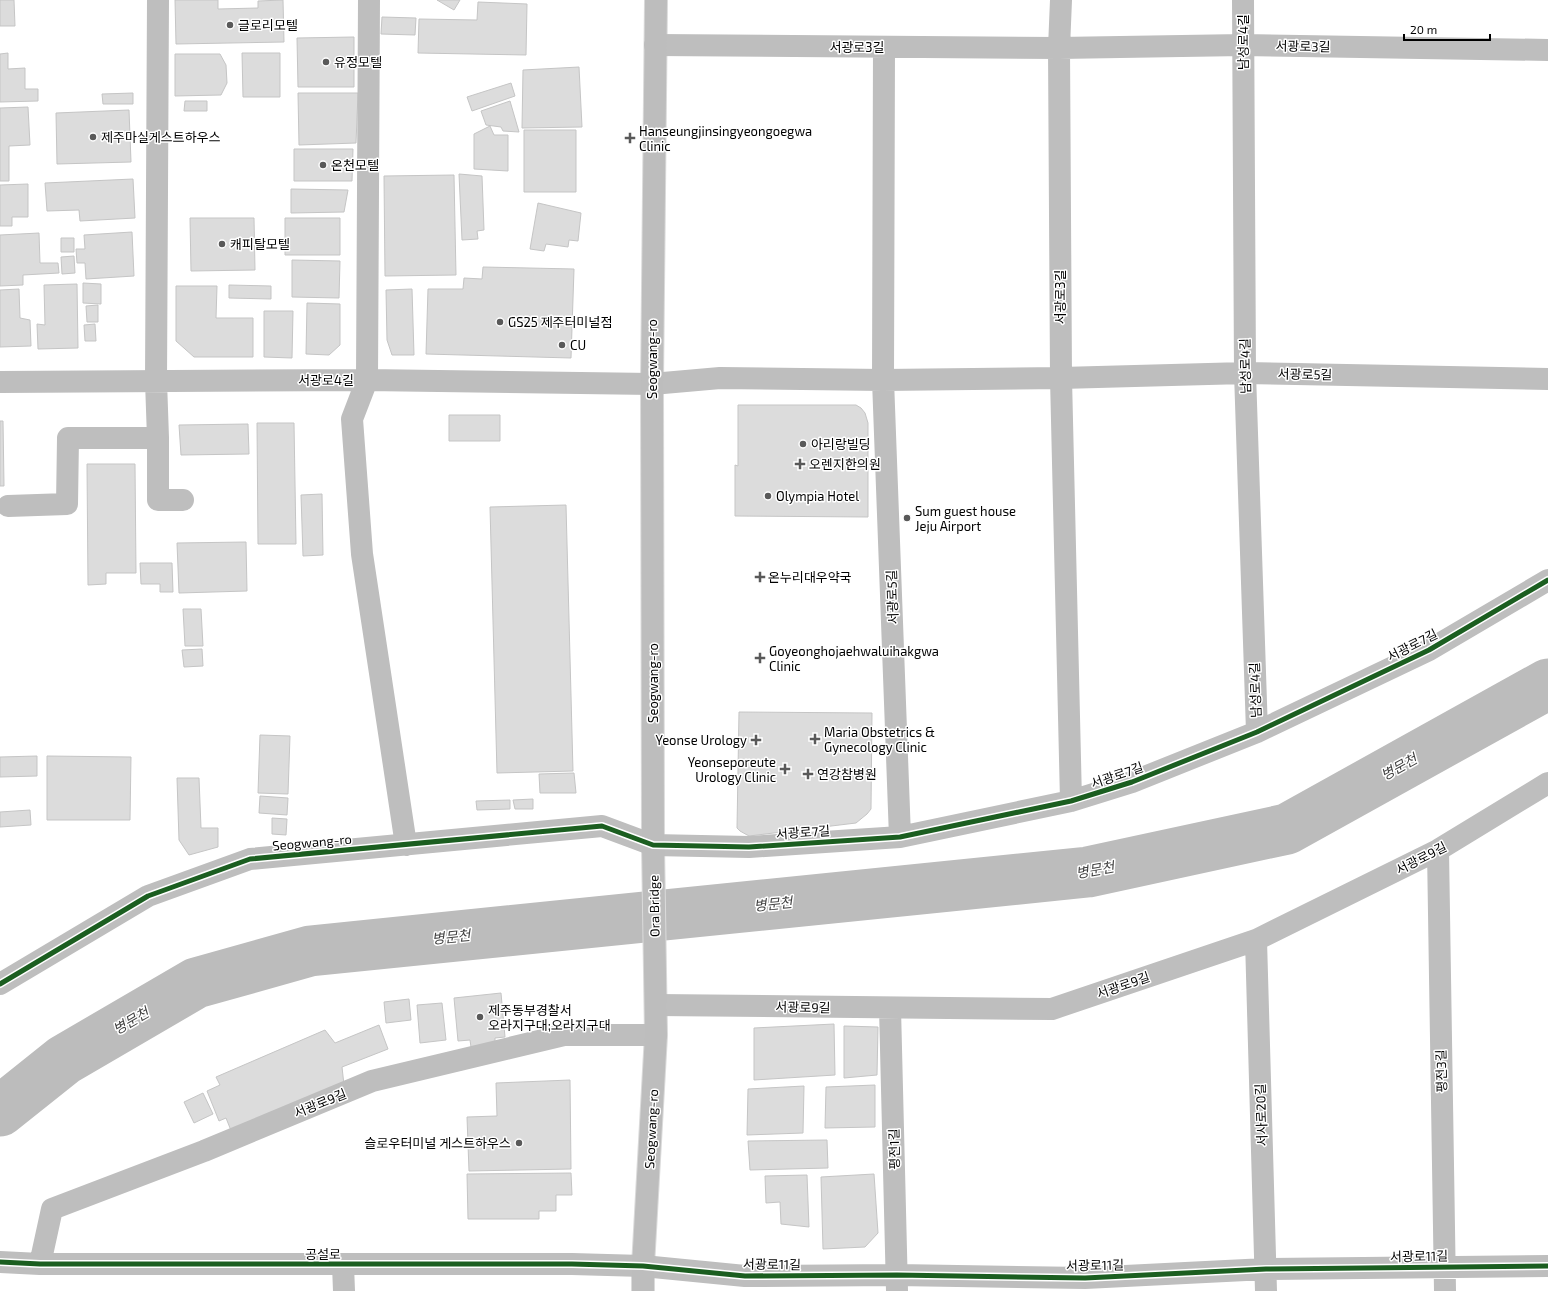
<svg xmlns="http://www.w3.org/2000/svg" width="1548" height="1291" font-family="'Exo 2','Noto Sans KR',sans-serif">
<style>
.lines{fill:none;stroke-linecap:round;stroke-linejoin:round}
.river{stroke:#bcbcbc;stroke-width:51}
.building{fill:#dcdcdc;stroke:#c5c5c5}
.major-casing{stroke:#dbdbdb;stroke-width:24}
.minor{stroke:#bebebe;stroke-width:22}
.major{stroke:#bdbdbd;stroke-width:22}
.cycleway-casing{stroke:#fff;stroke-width:8}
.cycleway{stroke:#1b5e20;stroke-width:5}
.poi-dot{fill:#595959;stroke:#fff;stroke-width:1.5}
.labels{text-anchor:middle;stroke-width:3;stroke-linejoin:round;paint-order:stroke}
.poi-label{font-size:13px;fill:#000;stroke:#fff;text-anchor:start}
.street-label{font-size:13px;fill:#000;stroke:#fff}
.water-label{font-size:14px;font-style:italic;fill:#404040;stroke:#fff}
</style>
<rect width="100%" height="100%" fill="#fff"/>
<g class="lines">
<path class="river" d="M 0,1111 L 64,1060 L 196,983 L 310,951 L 1088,872 L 1287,829 L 1548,684"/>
</g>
<path class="building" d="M 0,0 L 14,0 L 15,26 L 0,26 Z
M 175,0 L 218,0 L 218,9 L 258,8 L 258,1 L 283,0 L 284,42 L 176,44 Z
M 437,0 L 460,0 L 454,10 Z
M 478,2 L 527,4 L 526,55 L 418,53 L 419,19 L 477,20 Z
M 382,17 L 416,18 L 415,35 L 381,34 Z
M 354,37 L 354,87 L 298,87 L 297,38 Z
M 8,53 L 8,69 L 25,68 L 25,89 L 38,89 L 38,101 L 0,102 L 0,54 Z
M 242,53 L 280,53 L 280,97 L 243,97 Z
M 175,54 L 220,54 L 226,65 L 227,83 L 221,95 L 175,96 Z
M 579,67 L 582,127 L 522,128 L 523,70 Z
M 511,83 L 515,96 L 472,111 L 467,97 Z
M 133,93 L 133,104 L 103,104 L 102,94 Z
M 298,93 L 358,93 L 356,143 L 299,145 Z
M 185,101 L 207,101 L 207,111 L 184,111 Z
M 510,101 L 519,132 L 503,131 L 501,127 L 486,125 L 481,111 Z
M 28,107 L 30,145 L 9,146 L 9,181 L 0,181 L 0,108 Z
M 129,110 L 131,162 L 57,164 L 56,113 Z
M 490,126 L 494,135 L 508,135 L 508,171 L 474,169 L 474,134 Z
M 524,130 L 576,130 L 576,192 L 524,192 Z
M 294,149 L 353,149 L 352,181 L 294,181 Z
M 459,174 L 482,176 L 484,230 L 477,231 L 478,239 L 462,240 Z
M 454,175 L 456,275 L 385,276 L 384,176 Z
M 133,179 L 135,218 L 80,221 L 79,210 L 47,211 L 45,183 Z
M 28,184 L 28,217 L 12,217 L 12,226 L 0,226 L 0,185 Z
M 291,189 L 348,190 L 344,212 L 291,213 Z
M 538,203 L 581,213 L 578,241 L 569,240 L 568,247 L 546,244 L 544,251 L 530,249 Z
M 190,218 L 254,218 L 255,270 L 191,271 Z
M 285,218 L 340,218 L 340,255 L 285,255 Z
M 132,232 L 134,276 L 86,279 L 85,263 L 77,263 L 76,249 L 85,249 L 84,235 Z
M 39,233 L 40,263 L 58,263 L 59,273 L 23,275 L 23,285 L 0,286 L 0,235 Z
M 61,238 L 74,238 L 74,252 L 61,252 Z
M 74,256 L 75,273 L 62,274 L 61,257 Z
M 292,260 L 340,261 L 339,298 L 292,297 Z
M 483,267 L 574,269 L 571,358 L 426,354 L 428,289 L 463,289 L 464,278 L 482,279 Z
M 83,283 L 101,284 L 101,304 L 83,303 Z
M 77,284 L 78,348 L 38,349 L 37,324 L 45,325 L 44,285 Z
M 229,285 L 271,286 L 271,299 L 229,298 Z
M 176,286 L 217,286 L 216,318 L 253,318 L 253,357 L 194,357 L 176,341 Z
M 19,289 L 20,318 L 30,320 L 31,346 L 0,347 L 0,290 Z
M 412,289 L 414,355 L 392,355 L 387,340 L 386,290 Z
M 307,303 L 340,304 L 340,345 L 329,355 L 306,354 Z
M 98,305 L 98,322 L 87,322 L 86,306 Z
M 264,311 L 293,311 L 292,358 L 264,357 Z
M 95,324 L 96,341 L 85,341 L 84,325 Z
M 738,405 L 856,405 L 861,408 L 865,413 L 868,423 L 868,517 L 735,516 L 735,465 L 738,466 Z
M 449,415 L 500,415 L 500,441 L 449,441 Z
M 0,421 L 3,421 L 4,486 L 0,486 Z
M 257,423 L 294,423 L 296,544 L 258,544 Z
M 248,424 L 249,454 L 181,455 L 179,425 Z
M 87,464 L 135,464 L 136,573 L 106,573 L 106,584 L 88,585 Z
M 322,494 L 323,555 L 303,556 L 301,495 Z
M 566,505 L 573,771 L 497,773 L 490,507 Z
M 246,542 L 247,591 L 179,593 L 177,543 Z
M 140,563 L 172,563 L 173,592 L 160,592 L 160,584 L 141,584 Z
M 183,609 L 201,609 L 203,646 L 185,646 Z
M 202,649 L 203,666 L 184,667 L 182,650 Z
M 739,712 L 872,713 L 871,809 L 867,814 L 856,823 L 749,836 L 740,831 L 737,828 Z
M 260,735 L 290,736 L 288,794 L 258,793 Z
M 37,756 L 37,776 L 0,777 L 0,757 Z
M 47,756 L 131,757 L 130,820 L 47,820 Z
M 574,773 L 576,793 L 540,793 L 539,774 Z
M 177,778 L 199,778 L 201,828 L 218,828 L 218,847 L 189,855 L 179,840 Z
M 260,796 L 288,798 L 287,815 L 259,813 Z
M 533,799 L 533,809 L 515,809 L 513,800 Z
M 510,800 L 510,809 L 477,810 L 476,801 Z
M 30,810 L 31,825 L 0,827 L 0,812 Z
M 272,818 L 287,819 L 286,835 L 272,834 Z
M 501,993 L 505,1037 L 495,1038 L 495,1045 L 471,1047 L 470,1040 L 458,1041 L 454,998 Z
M 409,999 L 411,1020 L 386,1023 L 384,1002 Z
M 442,1003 L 446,1040 L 420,1043 L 417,1005 Z
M 834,1024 L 835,1075 L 754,1080 L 754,1028 Z
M 379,1025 L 388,1049 L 342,1067 L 344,1085 L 232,1133 L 226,1118 L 219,1121 L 207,1091 L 220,1085 L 216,1077 L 325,1030 L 335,1043 Z
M 844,1026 L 878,1027 L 877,1075 L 844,1078 Z
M 570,1080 L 571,1169 L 469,1171 L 467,1117 L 497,1116 L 496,1083 Z
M 875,1085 L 875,1127 L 825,1128 L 826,1087 Z
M 804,1086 L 803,1133 L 747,1135 L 748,1089 Z
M 203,1093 L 213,1114 L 194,1123 L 184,1102 Z
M 827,1140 L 828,1168 L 750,1170 L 748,1141 Z
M 571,1173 L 572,1195 L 556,1195 L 556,1211 L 539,1211 L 539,1219 L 468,1219 L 467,1174 Z
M 874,1174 L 878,1233 L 865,1247 L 823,1249 L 821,1177 Z
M 807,1175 L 809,1227 L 781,1224 L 780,1202 L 766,1203 L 765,1176 Z"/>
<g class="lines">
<defs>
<path id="major" d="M 643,1291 L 643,1266 L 656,1035 L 653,845 L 652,384 L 656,0"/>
</defs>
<use href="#major" class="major-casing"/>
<path class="minor" d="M 369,0 L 367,380 L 352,419 L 362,554 L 406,845
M 1061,0 L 1059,48 L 1061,378 L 1071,801
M 1243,0 L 1245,373 L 1257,732
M 655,45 L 1059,48 L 1243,45 L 1548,50
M 884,47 L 883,380 L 900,837
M 0,382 L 367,380 L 652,384 L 720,378 L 883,380 L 1061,378 L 1245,373 L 1548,379
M 158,438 L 158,500 L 183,500
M 8,506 L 67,504 L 68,438 L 158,438 L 156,381 L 158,0
M 1438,850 L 1445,1291
M 1256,940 L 1266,1291
M 0,984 L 148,896 L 250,859 L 602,826 L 653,845 L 749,847 L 900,837 L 1071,801 L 1132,782 L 1257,732 L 1429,650 L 1548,580
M 656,1005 L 1052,1009 L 1256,940 L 1438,850 L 1548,783
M 890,1008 L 897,1291
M 0,1262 L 40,1264 L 572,1264 L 643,1266 L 745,1276 L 897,1275 L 1085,1278 L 1266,1269 L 1548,1266
M 40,1264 L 52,1209 L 204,1151 L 372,1081 L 564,1035 L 656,1035
M 343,1265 L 344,1291"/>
<use href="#major" class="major"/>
<defs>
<path id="cycleway" d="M 0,984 L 148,896 L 250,859 L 602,826 L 653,845 L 749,847 L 900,837 L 1071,801 L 1132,782 L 1257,732 L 1429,650 L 1548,580
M 0,1262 L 40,1264 L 572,1264 L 643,1266 L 745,1276 L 897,1275 L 1085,1278 L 1266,1269 L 1548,1266"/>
</defs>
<use href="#cycleway" class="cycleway-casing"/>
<use href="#cycleway" class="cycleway"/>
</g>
<g class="poi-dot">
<circle cx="230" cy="25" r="4"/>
<circle cx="326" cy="62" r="4"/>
<circle cx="93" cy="137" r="4"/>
<path d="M628 132h4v4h4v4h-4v4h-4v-4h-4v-4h4z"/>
<circle cx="323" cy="165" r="4"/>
<circle cx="222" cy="244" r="4"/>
<circle cx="500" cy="322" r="4"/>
<circle cx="562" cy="345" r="4"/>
<circle cx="803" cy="444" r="4"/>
<path d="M798 458h4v4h4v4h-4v4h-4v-4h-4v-4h4z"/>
<circle cx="768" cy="496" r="4"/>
<circle cx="907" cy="518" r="4"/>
<path d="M758 571h4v4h4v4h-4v4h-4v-4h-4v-4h4z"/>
<path d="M758 652h4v4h4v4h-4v4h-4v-4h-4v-4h4z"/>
<path d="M813 733h4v4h4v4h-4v4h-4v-4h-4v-4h4z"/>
<path d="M754 734h4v4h4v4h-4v4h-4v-4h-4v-4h4z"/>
<path d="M783 763h4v4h4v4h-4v4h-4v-4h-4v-4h4z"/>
<path d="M806 768h4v4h4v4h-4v4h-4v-4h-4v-4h4z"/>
<circle cx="480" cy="1017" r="4"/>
<circle cx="519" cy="1143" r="4"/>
</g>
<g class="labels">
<g class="poi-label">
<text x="238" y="30">글로리모텔</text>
<text x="334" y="67">유정모텔</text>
<text x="639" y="136">Hanseungjinsingyeongoegwa<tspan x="639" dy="15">Clinic</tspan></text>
<text x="101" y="142">제주마실게스트하우스</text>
<text x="331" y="170">온천모텔</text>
<text x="230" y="249">캐피탈모텔</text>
<text x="508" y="327">GS25 제주터미널점</text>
<text x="570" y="350">CU</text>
<text x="811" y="449">아리랑빌딩</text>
<text x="809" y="469">오렌지한의원</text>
<text x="776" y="501">Olympia Hotel</text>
<text x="915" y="516">Sum guest house<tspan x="915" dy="15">Jeju Airport</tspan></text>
<text x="768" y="582">온누리대우약국</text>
<text x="769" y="656">Goyeonghojaehwaluihakgwa<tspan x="769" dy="15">Clinic</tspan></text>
<text x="824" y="737">Maria Obstetrics &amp;<tspan x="824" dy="15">Gynecology Clinic</tspan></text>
<text x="747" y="745" text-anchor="end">Yeonse Urology</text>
<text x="776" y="767" text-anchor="end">Yeonseporeute<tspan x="776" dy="15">Urology Clinic</tspan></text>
<text x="817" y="779">연강참병원</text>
<text x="488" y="1015">제주동부경찰서<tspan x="488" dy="15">오라지구대;오라지구대</tspan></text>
<text x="511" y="1148" text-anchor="end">슬로우터미널 게스트하우스</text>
</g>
<g class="street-label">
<text transform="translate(1243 42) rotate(-90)" y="5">남성로4길</text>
<text transform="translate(1303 46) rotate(1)" y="5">서광로3길</text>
<text x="857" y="52">서광로3길</text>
<text transform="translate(1060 297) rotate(-90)" y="5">서광로3길</text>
<text transform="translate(652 359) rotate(-90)" y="5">Seogwang-ro</text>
<text transform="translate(1245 366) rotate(-91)" y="5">남성로4길</text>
<text transform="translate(1305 374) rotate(1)" y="5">서광로5길</text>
<text x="326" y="385">서광로4길</text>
<text transform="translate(892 597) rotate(-92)" y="5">서광로5길</text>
<text transform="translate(1412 645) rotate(-27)" y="5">서광로7길</text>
<text transform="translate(653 683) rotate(-90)" y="5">Seogwang-ro</text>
<text transform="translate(1255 690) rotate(-92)" y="5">남성로4길</text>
<text transform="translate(1117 775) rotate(-19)" y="5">서광로7길</text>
<text transform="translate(803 832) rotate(-4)" y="5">서광로7길</text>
<text transform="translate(312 842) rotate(-5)" y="5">Seogwang-ro</text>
<text transform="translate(1421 858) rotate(-27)" y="5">서광로9길</text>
<text transform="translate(654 906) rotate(-91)" y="5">Ora Bridge</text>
<text transform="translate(1123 985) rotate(-19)" y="5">서광로9길</text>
<text transform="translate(803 1007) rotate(1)" y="5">서광로9길</text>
<text transform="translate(1441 1071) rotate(-91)" y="5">평전3길</text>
<text transform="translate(320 1103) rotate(-22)" y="5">서광로9길</text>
<text transform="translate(1261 1115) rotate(-92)" y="5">서사로20길</text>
<text transform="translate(651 1129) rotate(-87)" y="5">Seogwang-ro</text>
<text transform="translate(894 1149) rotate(-91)" y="5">평전1길</text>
<text x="323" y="1259">공설로</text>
<text transform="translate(1419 1256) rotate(-1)" y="5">서광로11길</text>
<text transform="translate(772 1264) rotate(1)" y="5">서광로11길</text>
<text transform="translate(1095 1265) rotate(-1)" y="5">서광로11길</text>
</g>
<g class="water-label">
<text transform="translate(1399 767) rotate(-29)" y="5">병문천</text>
<text transform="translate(1095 870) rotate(-10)" y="5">병문천</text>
<text transform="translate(773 904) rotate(-6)" y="5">병문천</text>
<text transform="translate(451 937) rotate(-6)" y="5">병문천</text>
<text transform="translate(131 1021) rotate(-30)" y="5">병문천</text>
</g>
</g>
<path d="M1404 34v6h86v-6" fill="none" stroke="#000000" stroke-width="2"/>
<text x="1410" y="34" font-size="12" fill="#000000" stroke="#ffffff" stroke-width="3" paint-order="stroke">20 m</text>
</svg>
